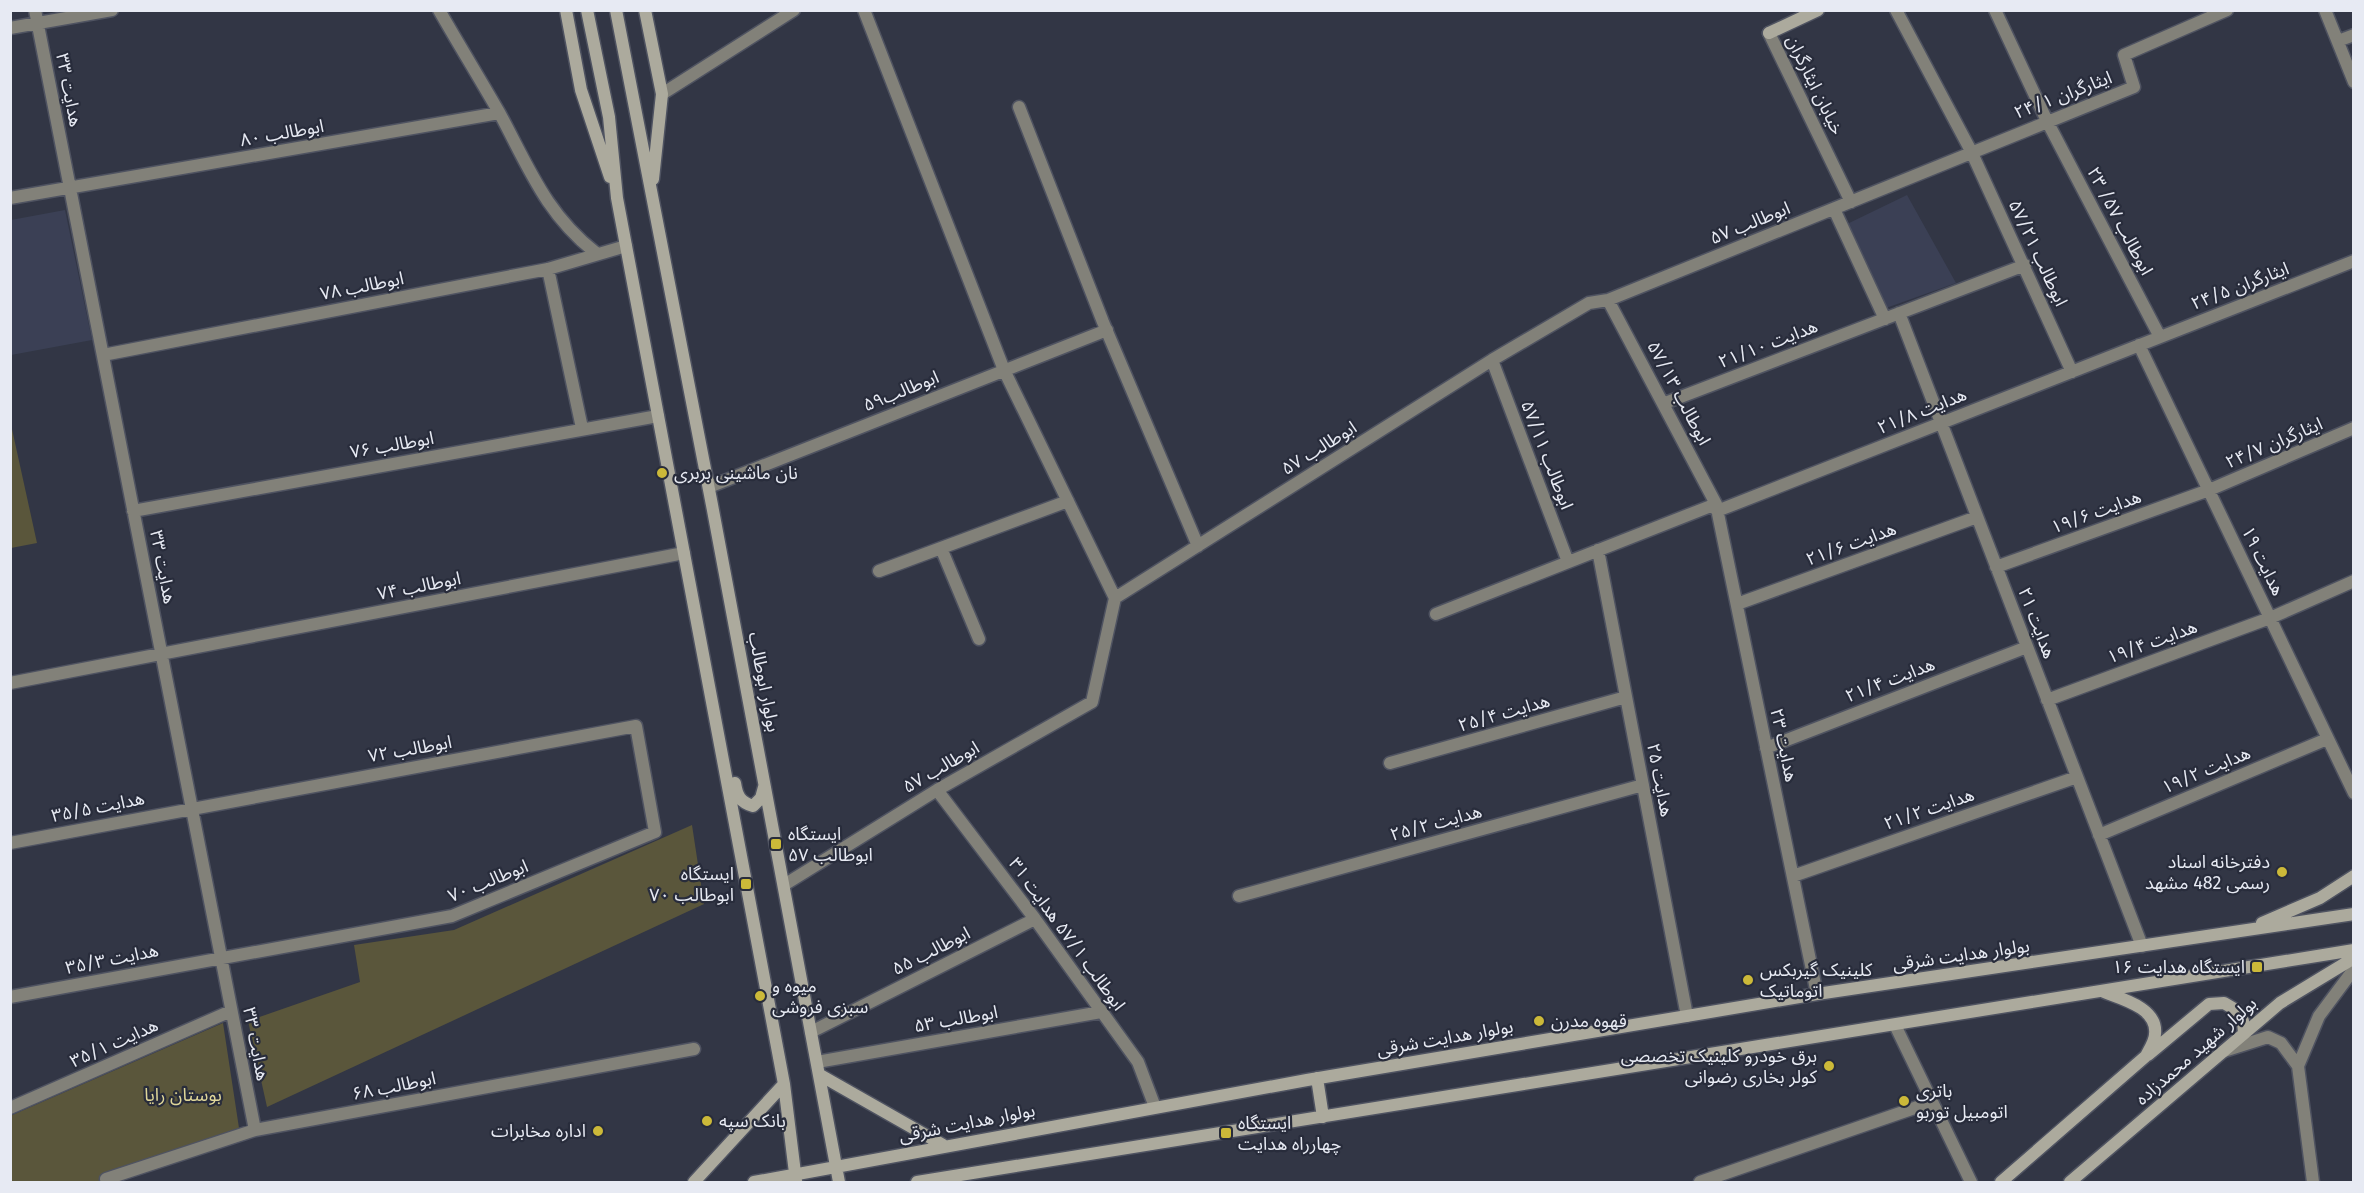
<svg xmlns="http://www.w3.org/2000/svg" width="2364" height="1193" font-family="'Fira Sans','Noto Sans Arabic',sans-serif">
<style>
.built{fill:#3b4055}
.green{fill:#5a563b}
.lines{fill:none;stroke-linecap:round;stroke-linejoin:round}
.street-casing{stroke:#4f5361;stroke-width:15}
.secondary-casing{stroke:#4f5361;stroke-width:15}
.street{stroke:#828179;stroke-width:12}
.secondary{stroke:#acaa9d;stroke-width:12}
.poi-dot{fill:#ccb939;stroke:#282c3b;stroke-width:2}
.labels{text-anchor:middle;stroke-width:4.5;stroke-linejoin:round;paint-order:stroke}
.street-label{font-size:18px;fill:#e7eaf3;stroke:#282c3b}
.poi-label{font-size:18px;fill:#e7eaf3;stroke:#282c3b;text-anchor:start}
.park-label{font-size:18px;fill:#e0d799;stroke:#282c3b}
</style>
<rect width="100%" height="100%" fill="#323645"/>
<path class="built" d="M 1907,195 L 1956,283 L 1886,308 L 1845,225 Z
M 65,210 L 92,340 L 11,355 L 11,220 Z"/>
<path class="green" d="M 10,420 L 37,543 L 11,548 L 10,548 Z
M 692,825 L 704,904 L 267,1107 L 248,1021 L 360,982 L 354,945 L 454,930 Z
M 223,1023 L 239,1128 L 100,1175 L 101,1182 L 11,1182 L 10,1116 Z"/>
<g class="lines">
<defs>
<path id="street" d="M 35,10 L 255,1130
M 439,10 C 459,45 480,79 500,114 C 529,168 546,214 596,253
M 864,10 L 1004,370 L 1115,598
M 1896,10 L 1971,151 L 2072,372
M 1995,10 L 2047,121 L 2160,337
M 2325,10 L 2354,82
M 10,28 L 112,10
M 1769,33 L 1851,202
M 2338,41 L 2354,35
M 662,94 L 794,10
M 1019,107 L 1103,322 L 1198,546
M 10,198 L 499,113
M 1834,209 L 1885,319
M 548,269 L 582,428
M 1608,300 L 1716,504 L 1817,994
M 1899,313 L 2142,946
M 2139,345 L 2354,793
M 103,355 L 548,269 L 626,246
M 1492,360 L 1568,562
M 1665,403 L 2025,265
M 709,487 L 1107,330
M 133,511 L 658,416
M 1717,511 L 2354,261
M 941,548 L 979,639
M 1598,550 L 1687,1016
M 1996,567 L 2209,490 L 2354,428
M 879,571 L 1068,501
M 1737,604 L 1977,517
M 1436,614 L 1716,504
M 10,683 L 684,553
M 2047,700 L 2270,618 L 2354,581
M 1766,748 L 2027,647
M 1390,763 L 1626,697
M 937,790 L 1035,919 L 1138,1062 L 1155,1107
M 2099,835 L 2327,739
M 10,843 L 636,726 L 655,832 L 452,916 L 10,997
M 1793,876 L 2077,777
M 784,885 L 937,790 L 1092,702 L 1115,598 L 1492,360 L 1589,303 L 1608,300 L 2134,87 L 2124,55 L 2227,10
M 1239,896 L 1643,785
M 1895,1025 L 1971,1182
M 811,1032 L 1035,919
M 2224,1051 L 2268,1037 L 2281,1043 L 2298,1066 L 2313,1182
M 817,1062 L 1101,1012
M 2298,1066 L 2319,1016 L 2354,969
M 10,1108 L 231,1011
M 106,1179 L 255,1130 L 694,1049
M 1700,1182 L 1932,1102"/>
<path id="secondary" d="M 566,10 L 581,90 L 610,177
M 587,10 L 609,117 L 617,198 L 784,1084 L 796,1181
M 616,10 L 712,505 L 839,1182
M 645,10 L 662,94 L 653,179
M 1769,33 L 1818,10
M 735,783 C 737,796 740,802 753,806 L 761,798 L 764,787
M 2262,923 L 2320,898 L 2354,876
M 2148,1055 L 2209,1004 L 2224,1003 L 2236,1010 L 2243,1021 L 2244,1033
M 820,1075 L 943,1145
M 1317,1078 L 1323,1117
M 694,1182 L 784,1084
M 754,1182 L 1307,1080 L 1817,994 L 2354,914
M 917,1182 L 2354,950
M 2001,1182 L 2146,1056 C 2149,1050 2155,1041 2155,1034 C 2158,1008 2122,999 2104,992
M 2070,1182 L 2280,1003 L 2354,958"/>
</defs>
<use href="#street" class="street-casing"/>
<use href="#secondary" class="secondary-casing"/>
<use href="#street" class="street"/>
<use href="#secondary" class="secondary"/>
</g>
<g class="poi-dot">
<circle cx="662" cy="473" r="6"/>
<rect x="770" y="838" width="12" height="12" rx="3"/>
<circle cx="2282" cy="872" r="6"/>
<rect x="740" y="878" width="12" height="12" rx="3"/>
<rect x="2251" y="961" width="12" height="12" rx="3"/>
<circle cx="1748" cy="980" r="6"/>
<circle cx="760" cy="996" r="6"/>
<circle cx="1539" cy="1021" r="6"/>
<circle cx="1829" cy="1066" r="6"/>
<circle cx="1904" cy="1101" r="6"/>
<circle cx="707" cy="1121" r="6"/>
<circle cx="598" cy="1131" r="6"/>
<rect x="1220" y="1127" width="12" height="12" rx="3"/>
</g>
<g class="labels">
<g class="street-label">
<text transform="translate(1815 85) rotate(64)" y="6">خیابان ایثارگران</text>
<text transform="translate(69 90) rotate(79)" y="6">هدایت ۳۳</text>
<text transform="translate(2063 95) rotate(-21)" y="6">ایثارگران ۲۴/۱</text>
<text transform="translate(282 133) rotate(-10)" y="6">ابوطالب ۸۰</text>
<text transform="translate(2120 221) rotate(62)" y="6">ابوطالب ۵۷/ ۲۳</text>
<text transform="translate(1750 223) rotate(-22)" y="6">ابوطالب ۵۷</text>
<text transform="translate(2038 253) rotate(65)" y="6">ابوطالب ۵۷/۲۱</text>
<text transform="translate(362 286) rotate(-11)" y="6">ابوطالب ۷۸</text>
<text transform="translate(2240 286) rotate(-21)" y="6">ایثارگران ۲۴/۵</text>
<text transform="translate(1768 344) rotate(-21)" y="6">هدایت ۲۱/۱۰</text>
<text transform="translate(901 391) rotate(-22)" y="6">ابوطالب۵۹</text>
<text transform="translate(1679 393) rotate(62)" y="6">ابوطالب ۵۷/۱۳</text>
<text transform="translate(1922 411) rotate(-22)" y="6">هدایت ۲۱/۸</text>
<text transform="translate(2274 443) rotate(-23)" y="6">ایثارگران ۲۴/۷</text>
<text transform="translate(392 445) rotate(-10)" y="6">ابوطالب ۷۶</text>
<text transform="translate(1319 448) rotate(-32)" y="6">ابوطالب ۵۷</text>
<text transform="translate(1547 455) rotate(69)" y="6">ابوطالب ۵۷/۱۱</text>
<text transform="translate(2096 512) rotate(-20)" y="6">هدایت ۱۹/۶</text>
<text transform="translate(1851 544) rotate(-20)" y="6">هدایت ۲۱/۶</text>
<text transform="translate(2263 561) rotate(64)" y="6">هدایت ۱۹</text>
<text transform="translate(163 567) rotate(79)" y="6">هدایت ۳۳</text>
<text transform="translate(419 586) rotate(-11)" y="6">ابوطالب ۷۴</text>
<text transform="translate(2037 623) rotate(69)" y="6">هدایت ۲۱</text>
<text transform="translate(2152 642) rotate(-20)" y="6">هدایت ۱۹/۴</text>
<text transform="translate(1890 680) rotate(-21)" y="6">هدایت ۲۱/۴</text>
<text transform="translate(764 682) rotate(79)" y="6">بولوار ابوطالب</text>
<text transform="translate(1504 713) rotate(-16)" y="6">هدایت ۲۵/۴</text>
<text transform="translate(1784 745) rotate(78)" y="6">هدایت ۲۳</text>
<text transform="translate(410 749) rotate(-10)" y="6">ابوطالب ۷۲</text>
<text transform="translate(941 767) rotate(-30)" y="6">ابوطالب ۵۷</text>
<text transform="translate(2206 770) rotate(-23)" y="6">هدایت ۱۹/۲</text>
<text transform="translate(1660 780) rotate(79)" y="6">هدایت ۲۵</text>
<text transform="translate(98 807) rotate(-11)" y="6">هدایت ۳۵/۵</text>
<text transform="translate(1929 809) rotate(-19)" y="6">هدایت ۲۱/۲</text>
<text transform="translate(1436 823) rotate(-15)" y="6">هدایت ۲۵/۲</text>
<text transform="translate(488 881) rotate(-22)" y="6">ابوطالب ۷۰</text>
<text transform="translate(1067 934) rotate(54)" y="6">ابوطالب ۵۷/۱ هدایت ۳۱</text>
<text transform="translate(931 951) rotate(-27)" y="6">ابوطالب ۵۵</text>
<text transform="translate(1961 955) rotate(-8)" y="6">بولوار هدایت شرقی</text>
<text transform="translate(112 959) rotate(-11)" y="6">هدایت ۳۵/۳</text>
<text transform="translate(956 1019) rotate(-10)" y="6">ابوطالب ۵۳</text>
<text transform="translate(1445 1038) rotate(-10)" y="6">بولوار هدایت شرقی</text>
<text transform="translate(114 1043) rotate(-24)" y="6">هدایت ۳۵/۱</text>
<text transform="translate(256 1044) rotate(79)" y="6">هدایت ۳۳</text>
<text transform="translate(2196 1051) rotate(-41)" y="6">بولوار شهید محمدزاده</text>
<text transform="translate(394 1086) rotate(-11)" y="6">ابوطالب ۶۸</text>
<text transform="translate(967 1123) rotate(-11)" y="6">بولوار هدایت شرقی</text>
</g>
<g class="poi-label">
<text x="674" y="479">نان ماشینی بربری</text>
<text x="788" y="840">ایستگاه<tspan x="788" dy="21">ابوطالب ۵۷</tspan></text>
<text x="2270" y="868" text-anchor="end">دفترخانه اسناد<tspan x="2270" dy="21">رسمی 482 مشهد</tspan></text>
<text x="734" y="880" text-anchor="end">ایستگاه<tspan x="734" dy="21">ابوطالب ۷۰</tspan></text>
<text x="2245" y="973" text-anchor="end">ایستگاه هدایت ۱۶</text>
<text x="1760" y="976">کلینیک گیربکس<tspan x="1760" dy="21">اتوماتیک</tspan></text>
<text x="772" y="992">میوه و<tspan x="772" dy="21">سبزی فروشی</tspan></text>
<text x="1551" y="1027">قهوه مدرن</text>
<text x="1817" y="1062" text-anchor="end">برق خودرو کلینیک تخصصی<tspan x="1817" dy="21">کولر بخاری رضوانی</tspan></text>
<text x="1916" y="1097">باتری<tspan x="1916" dy="21">اتومبیل توربو</tspan></text>
<text x="719" y="1127">بانک سپه</text>
<text x="1238" y="1129">ایستگاه<tspan x="1238" dy="21">چهارراه هدایت</tspan></text>
<text x="586" y="1137" text-anchor="end">اداره مخابرات</text>
</g>
<g class="park-label">
<text x="183" y="1101">بوستان رایا</text>
</g>
</g>
<rect width="2364" height="1193" fill="none" stroke="#e7eaf3" stroke-width="24"/>
</svg>
